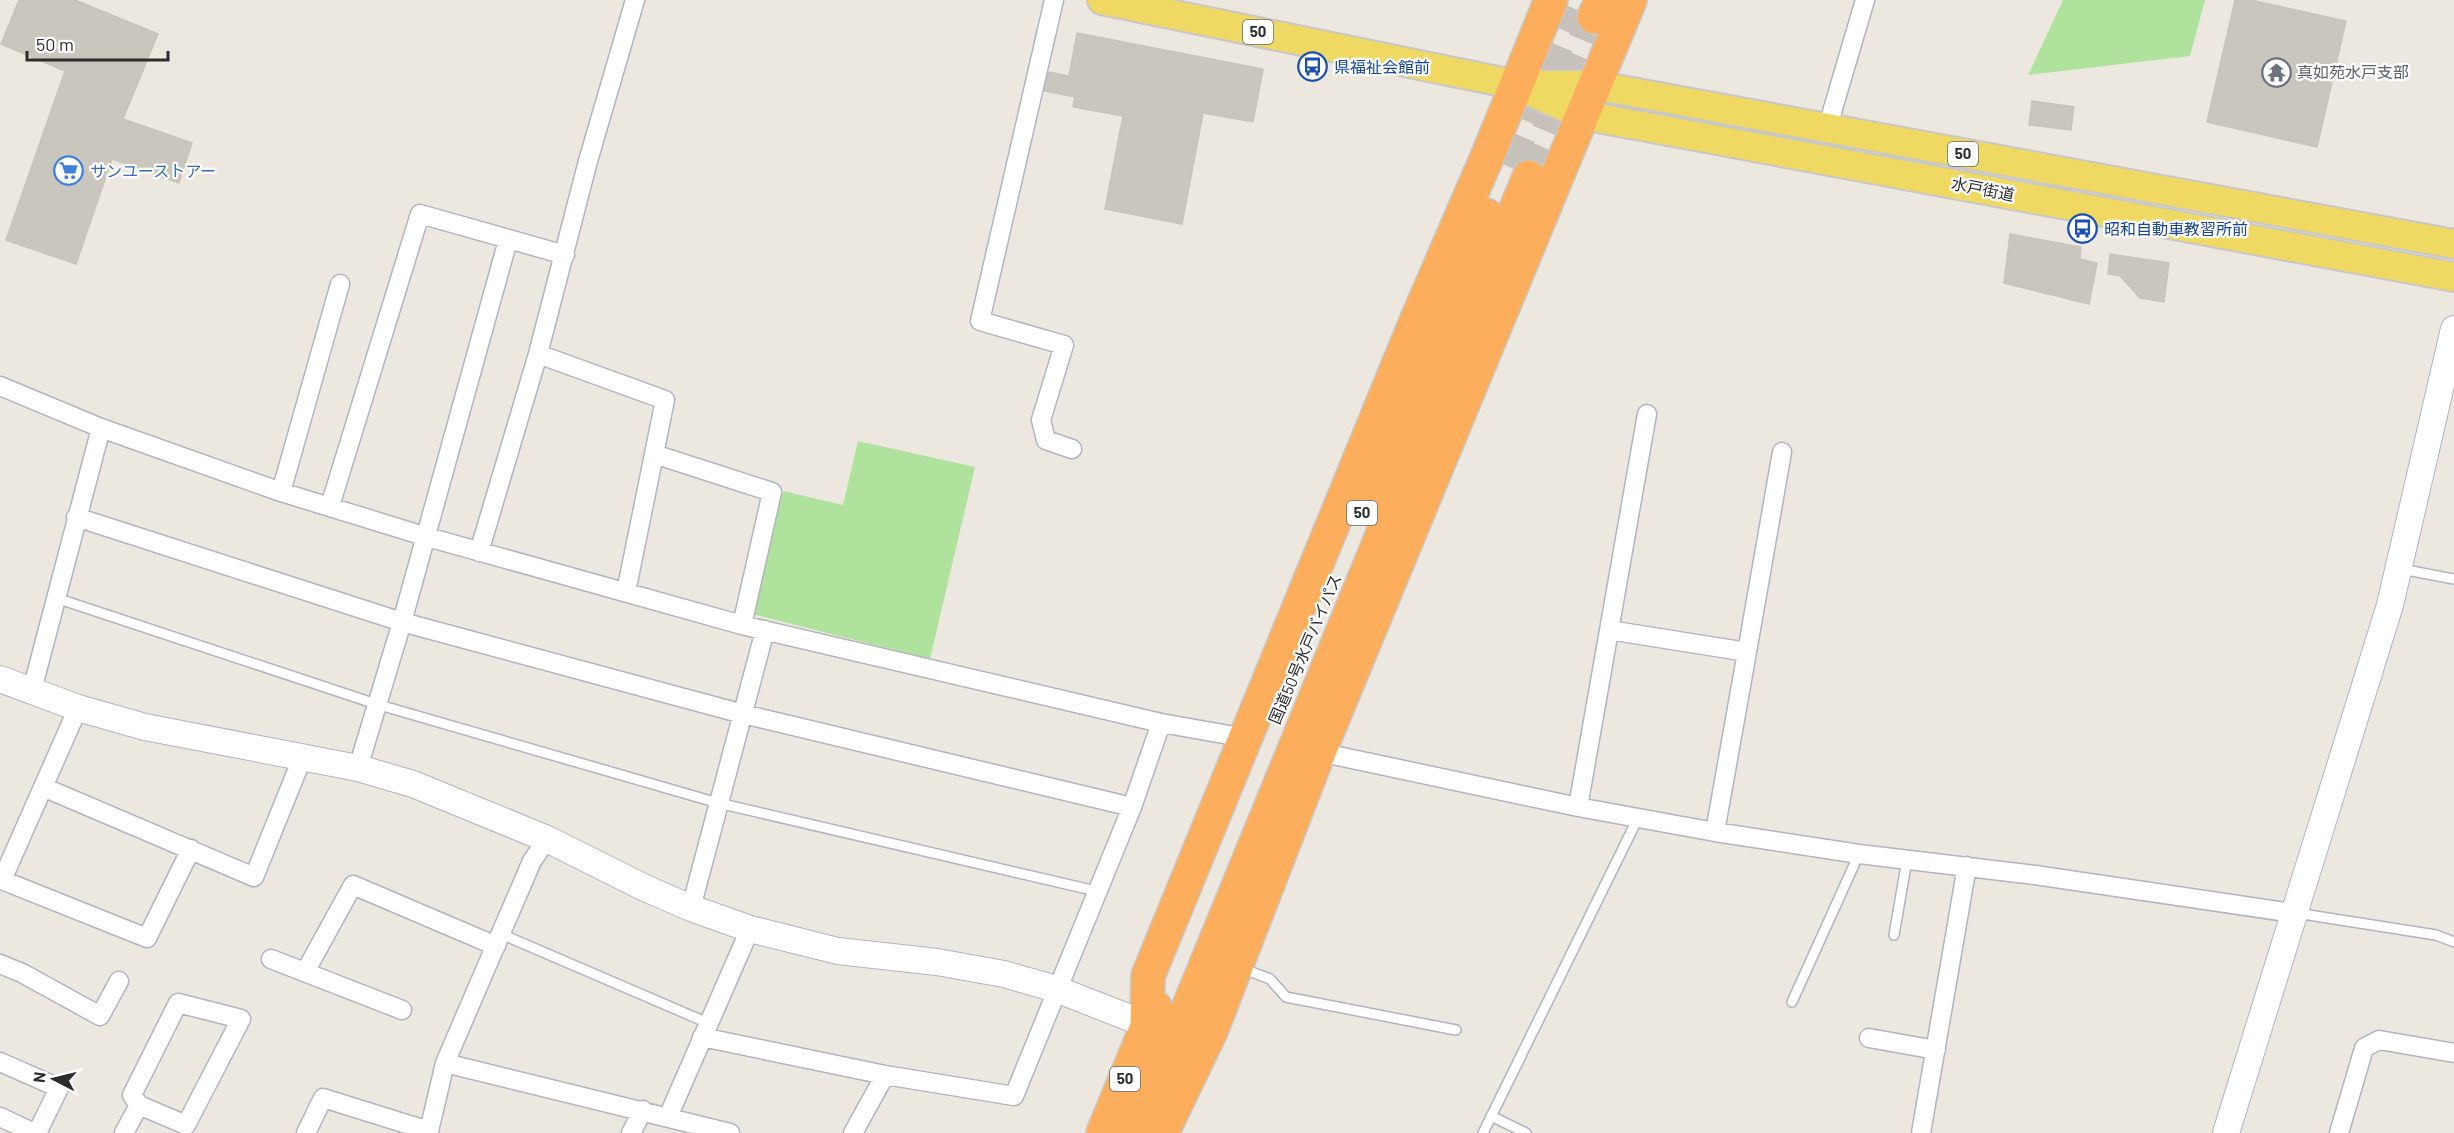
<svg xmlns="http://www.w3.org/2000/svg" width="2454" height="1133" font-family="Barlow,'Noto Sans JP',sans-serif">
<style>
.green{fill:#afe39d}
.building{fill:#c9c6bd;stroke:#c9c4b8;stroke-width:1.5}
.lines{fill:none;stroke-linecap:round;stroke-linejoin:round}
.highway-tunnel{stroke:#c6c2bb;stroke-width:33;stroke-dasharray:33 16;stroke-linecap:butt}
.lane-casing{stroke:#b2b4bf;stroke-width:12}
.street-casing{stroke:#b2b4bf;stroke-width:21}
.secondary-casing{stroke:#b2b4bf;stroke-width:28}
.primary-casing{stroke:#c8c8c8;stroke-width:32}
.highway-casing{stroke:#c8c8c8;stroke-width:36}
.lane{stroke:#fff;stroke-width:9}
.street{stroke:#fff;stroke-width:18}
.secondary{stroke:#fff;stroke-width:26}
.primary{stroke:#efd962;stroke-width:28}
.highway{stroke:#fcae5c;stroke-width:33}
.labels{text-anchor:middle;stroke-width:4.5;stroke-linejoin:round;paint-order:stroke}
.shield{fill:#fff;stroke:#6b6b6b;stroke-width:1.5}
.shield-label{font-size:15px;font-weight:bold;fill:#2c2c2c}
.transit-label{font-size:16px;fill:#164399;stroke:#fff;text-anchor:start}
.worship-label{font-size:16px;fill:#5b616d;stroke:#fff;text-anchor:start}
.shop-label{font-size:16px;fill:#366cbe;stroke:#fff;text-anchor:start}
.street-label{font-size:16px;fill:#2c2c2c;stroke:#fff}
</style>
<rect width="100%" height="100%" fill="#ede8df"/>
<path class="green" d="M 2063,0 L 2205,0 L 2190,56 L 2028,75 Z
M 858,441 L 975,467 L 930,659 L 752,614 L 783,491 L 843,505 Z"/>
<path class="building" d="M 19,0 L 75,0 L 158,34 L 123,119 L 192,143 L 179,183 L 112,159 L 76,264 L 6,240 L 65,71 L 1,44 Z
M 2235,0 L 2251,0 L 2346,21 L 2317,147 L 2207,122 Z
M 1077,33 L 1263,69 L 1253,122 L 1203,113 L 1182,224 L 1105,209 L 1123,116 L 1073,107 L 1075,97 L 1044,91 L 1049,72 L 1069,76 Z
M 2032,101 L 2074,107 L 2071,130 L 2029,125 Z
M 2010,234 L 2081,247 L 2080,259 L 2097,263 L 2089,304 L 2004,283 Z
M 2110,254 L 2169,263 L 2164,302 L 2140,298 L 2120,276 L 2108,274 Z"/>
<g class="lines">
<path class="highway-tunnel" d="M 1507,166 L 1573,8
M 1529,177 L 1594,17"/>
<defs>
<path id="lane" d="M 2401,569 L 2454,579
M 56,598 L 376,704 L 718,803 L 1096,891
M 2296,913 L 2436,935 L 2454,942
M 501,934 L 708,1023
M 1894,935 L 1907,860
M 1241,968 L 1270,979 L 1286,997 L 1456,1030
M 1792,1002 L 1859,854
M 1491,1116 L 1526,1133
M 1483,1133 L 1638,818"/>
<path id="street" d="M 1054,0 L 980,321 L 1064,345 L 1041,420 L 1046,440 L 1072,449
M 1827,129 L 1865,0
M 538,354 L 665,400 L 626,592
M 0,386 L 101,428
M 654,454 L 772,492 L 742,625
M 281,492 L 340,284
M 330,506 L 420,214 L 565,255
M 76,517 L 402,622 L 743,714 L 1132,807
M 479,552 L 538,354 L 588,161 L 635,0
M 1609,630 L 1747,652 L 1782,452
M 32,690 L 101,428 L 281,492 L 424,536 L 742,625 L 1161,723 L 1246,738
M 78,708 L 2,880 L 147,938 L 191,849
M 1319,752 L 1578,807 L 1715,832 L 1859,854 L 2035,875 L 2293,913
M 358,768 L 402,622 L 508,240
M 43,787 L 254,877 L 303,756
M 1578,807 L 1647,414
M 1715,832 L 1747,652
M 547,839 L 532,861 L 445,1063 L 730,1133
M 691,908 L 765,630
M 271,959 L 402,1010
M 0,964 L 22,973 L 100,1016 L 119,981
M 305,972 L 353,885 L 496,946
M 178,1003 L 241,1019 L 186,1125 L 139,1105 L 132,1095 Z
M 702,1037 L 885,1075
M 1869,1038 L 1936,1050
M 0,1062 L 59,1088 L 37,1133
M 0,1117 L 34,1133
M 668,1117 L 750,929
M 124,1133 L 139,1105
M 306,1133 L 323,1098 L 429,1131 L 445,1063
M 631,1133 L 643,1110
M 853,1133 L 885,1075 L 1014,1096 L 1132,807 L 1161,723
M 1921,1133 L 1967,866
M 2339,1133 L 2364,1048 L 2379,1040 L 2454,1053"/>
<path id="secondary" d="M 0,679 L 78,708 L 145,727 L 358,768 L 413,784 L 547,839 L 645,888 L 691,908 L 750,929 L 838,951 L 937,962 L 1004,974 L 1056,989 L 1163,1031
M 2226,1133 L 2390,605 L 2454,329"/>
<path id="primary" d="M 1102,0 L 1517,85 L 1594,85 L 2454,244
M 1525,89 L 1582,115 L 2454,277"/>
<path id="highway" d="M 1594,17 L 1602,0
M 1364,508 L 1486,215
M 1147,1025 L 1148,976 L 1417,319 L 1488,155 L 1551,0
M 1103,1133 L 1155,1007
M 1137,1133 L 1529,177
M 1162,1133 L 1211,1031 L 1319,752 L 1630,0"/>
</defs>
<use href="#lane" class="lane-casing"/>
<use href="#street" class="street-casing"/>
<use href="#secondary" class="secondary-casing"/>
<use href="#primary" class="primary-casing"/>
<use href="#highway" class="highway-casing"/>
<use href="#lane" class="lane"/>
<use href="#street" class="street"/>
<use href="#secondary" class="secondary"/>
<use href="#primary" class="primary"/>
<use href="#highway" class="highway"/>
</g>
<defs>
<symbol id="bus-ring" viewBox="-11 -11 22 22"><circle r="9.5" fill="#fff" stroke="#1a4fb4" stroke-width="1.5"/><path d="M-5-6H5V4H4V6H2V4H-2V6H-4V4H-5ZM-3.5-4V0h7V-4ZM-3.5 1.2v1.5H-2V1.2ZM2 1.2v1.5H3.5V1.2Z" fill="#1a4fb4"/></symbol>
<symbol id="temple-ring" viewBox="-11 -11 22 22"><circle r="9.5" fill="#fff" stroke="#6b7280" stroke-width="1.5"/><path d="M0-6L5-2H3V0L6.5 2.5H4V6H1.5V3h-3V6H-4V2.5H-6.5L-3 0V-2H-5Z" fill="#6b7280"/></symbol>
<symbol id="supermarket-ring" viewBox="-11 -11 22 22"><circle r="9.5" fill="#fff" stroke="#3f7fe0" stroke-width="1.5"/><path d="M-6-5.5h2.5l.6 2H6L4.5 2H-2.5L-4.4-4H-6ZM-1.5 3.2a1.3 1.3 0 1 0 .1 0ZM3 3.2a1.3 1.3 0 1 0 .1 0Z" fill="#3f7fe0"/></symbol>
</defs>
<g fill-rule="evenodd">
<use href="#bus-ring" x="1296" y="50" width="33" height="33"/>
<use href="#temple-ring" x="2260" y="56" width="33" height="33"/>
<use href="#supermarket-ring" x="52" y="154" width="33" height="33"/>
<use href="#bus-ring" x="2066" y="212" width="33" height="33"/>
</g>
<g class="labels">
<g class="shield">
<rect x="1243" y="20" width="30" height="24" rx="4.5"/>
<rect x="1948" y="142" width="30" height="24" rx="4.5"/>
<rect x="1347" y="501" width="30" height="24" rx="4.5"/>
<rect x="1110" y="1067" width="30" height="24" rx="4.5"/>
</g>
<g class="shield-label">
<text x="1258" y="37">50</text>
<text x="1963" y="159">50</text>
<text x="1362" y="518">50</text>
<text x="1125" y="1084">50</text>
</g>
<g class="transit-label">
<text x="1334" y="73">県福祉会館前</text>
<text x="2104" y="235">昭和自動車教習所前</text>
</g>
<g class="worship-label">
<text x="2297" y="78">真如苑水戸支部</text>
</g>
<g class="shop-label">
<text x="90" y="177">サンユーストアー</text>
</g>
<g class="street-label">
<text transform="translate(1983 189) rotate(11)" y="6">水戸街道</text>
<text transform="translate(1305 649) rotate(-67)" y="6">国道50号水戸バイパス</text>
</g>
</g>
<g transform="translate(54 1079) rotate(277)" stroke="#ffffff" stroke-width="4.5" paint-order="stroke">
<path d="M0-4.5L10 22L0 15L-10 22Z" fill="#2c2c2c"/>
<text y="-9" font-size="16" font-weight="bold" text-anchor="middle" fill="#2c2c2c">N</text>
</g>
<path d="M27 51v9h141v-9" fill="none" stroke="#2c2c2c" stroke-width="3"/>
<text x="36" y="51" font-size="18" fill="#2c2c2c" stroke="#ffffff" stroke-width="4.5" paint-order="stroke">50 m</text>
</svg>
